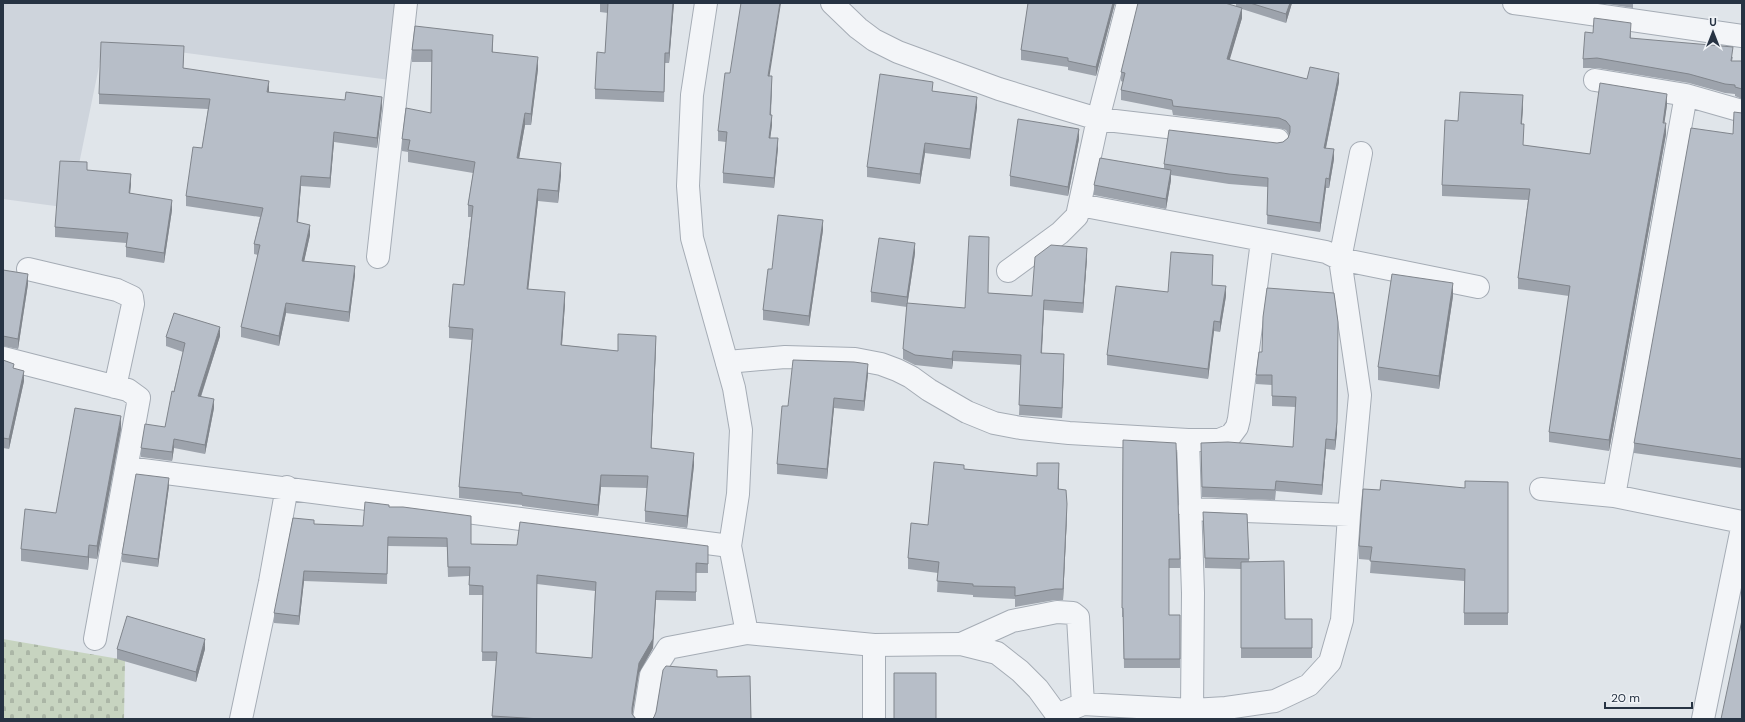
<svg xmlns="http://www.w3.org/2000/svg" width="1745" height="722" font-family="'DM Sans',sans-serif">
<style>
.built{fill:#ced4dc}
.cemetery{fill:url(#cemetery-stones)}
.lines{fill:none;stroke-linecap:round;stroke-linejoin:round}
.minor-casing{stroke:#a5acb5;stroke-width:24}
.tertiary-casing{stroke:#a5acb5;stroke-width:24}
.minor{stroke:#f3f5f8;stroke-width:22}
.tertiary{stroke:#f3f5f8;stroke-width:22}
.wall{fill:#9da3ac;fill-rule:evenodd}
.shaded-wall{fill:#80858c}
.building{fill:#b7bec8;stroke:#80858c;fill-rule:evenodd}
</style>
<defs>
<pattern id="cemetery-stones" width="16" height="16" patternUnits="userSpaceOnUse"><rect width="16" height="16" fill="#c7d4c0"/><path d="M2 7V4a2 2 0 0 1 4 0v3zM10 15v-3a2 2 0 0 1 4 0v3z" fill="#abb6a6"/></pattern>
</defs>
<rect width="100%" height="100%" fill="#e0e5ea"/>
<path class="built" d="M 3,3 L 404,3 L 390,80 L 104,42 L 70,208 L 3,199 Z"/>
<path class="cemetery" d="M 3,639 L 125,660 L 124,719 L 3,719 Z"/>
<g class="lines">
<defs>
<path id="minor" d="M 832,3 L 858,28 L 874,40 L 898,52 L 999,89 L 1051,105 L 1098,119 L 1278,140
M 1514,3 L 1742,36
M 1595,80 L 1686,95 L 1742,111
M 1080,205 L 1326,252 L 1340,259 L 1478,287
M 378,257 L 406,3
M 28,269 L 117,290 L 132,297 L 133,304 L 115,387
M 1008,271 L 1060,233 L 1077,216 L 1098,119 L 1128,3
M 3,358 L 128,390 L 139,398 L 95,639
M 727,362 L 785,357 L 855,359 L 881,364 L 897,370 L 911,377 L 929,390 L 967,412 L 994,423 L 1021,428 L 1069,433 L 1188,440 L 1219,440 L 1231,435 L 1237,427 L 1239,419 L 1262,241
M 1188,440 L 1193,593 L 1192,710
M 127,468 L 730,546
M 1541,489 L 1614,496 L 1742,522
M 1614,496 L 1686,95
M 1189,509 L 1349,515
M 961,644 L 1012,621 L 1057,612 L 1073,613 L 1078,617 L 1083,704
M 1057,715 L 1083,704 L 1192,710 L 1226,708 L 1275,701 L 1309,685 L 1330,662 L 1342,620 L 1349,515 L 1360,395 L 1340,259 L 1361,153
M 241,719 L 270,582 L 287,487
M 644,719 L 651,675 L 668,648 L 747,633
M 874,719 L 874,645
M 1703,719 L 1742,528"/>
<path id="tertiary" d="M 706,3 L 692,95 L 688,186 L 692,238 L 734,388 L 741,430 L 738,494 L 730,546 L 747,633 L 874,645 L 961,644 L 997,653 L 1020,671 L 1038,689 L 1057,715 L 1058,719"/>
</defs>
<use href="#minor" class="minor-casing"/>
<use href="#tertiary" class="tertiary-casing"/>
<use href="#minor" class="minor"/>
<use href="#tertiary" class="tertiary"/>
</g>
<path class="wall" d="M 600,3 L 674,3 L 669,63 L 665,63 L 664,102 L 595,99 L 595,89 L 605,53 L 608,13 L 600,12 Z
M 1026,3 L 1115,3 L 1096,76 L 1068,70 L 1068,67 L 1021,60 L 1021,50 L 1028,4 Z
M 1236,3 L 1292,3 L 1286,23 L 1242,9 L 1242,18 L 1229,60 L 1307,79 L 1339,82 L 1326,148 L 1334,159 L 1329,188 L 1326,188 L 1320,232 L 1267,224 L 1268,187 L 1229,184 L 1171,175 L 1171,180 L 1166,209 L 1094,195 L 1094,185 L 1164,168 L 1164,164 L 1283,142 L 1288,138 L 1289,135 L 1286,130 L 1279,128 L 1173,115 L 1172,110 L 1121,100 L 1121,90 L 1123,82 L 1121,81 L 1121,72 L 1236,6 Z
M 1601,3 L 1633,3 L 1633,8 Z
M 1593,33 L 1631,33 L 1631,38 L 1733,57 L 1732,61 L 1742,61 L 1742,99 L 1735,96 L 1735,94 L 1725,93 L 1689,83 L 1597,68 L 1583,68 L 1583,59 Z
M 493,35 L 493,52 L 538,69 L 531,125 L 525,125 L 519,158 L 561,175 L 558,203 L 538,201 L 528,289 L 565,304 L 562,345 L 618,351 L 656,347 L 651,448 L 694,465 L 687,528 L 645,522 L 645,511 L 647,488 L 601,487 L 598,516 L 522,506 L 522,505 L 459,498 L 459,487 L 472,340 L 449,338 L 449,327 L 464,285 L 471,217 L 468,217 L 468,205 L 473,173 L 408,162 L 408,152 L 402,151 L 402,139 L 431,113 L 432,62 L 412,62 L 412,50 Z
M 184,56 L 183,68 L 269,92 L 382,107 L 377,148 L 334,142 L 330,188 L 301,186 L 298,222 L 310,235 L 304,261 L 355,275 L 349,322 L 286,313 L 279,346 L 241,337 L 241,327 L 258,255 L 254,254 L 254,244 L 260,217 L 186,206 L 186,196 L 202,148 L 208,109 L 99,104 L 99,94 Z
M 770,76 L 772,86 L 771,115 L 772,125 L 770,138 L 778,148 L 774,188 L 723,183 L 723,173 L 726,142 L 718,141 L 718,131 Z
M 933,91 L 977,107 L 970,159 L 925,153 L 920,184 L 867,177 L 867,167 Z
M 1667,105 L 1664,123 L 1666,134 L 1609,451 L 1549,442 L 1549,432 L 1569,296 L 1518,289 L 1518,278 L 1528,200 L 1442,196 L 1442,185 L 1458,121 L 1523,106 L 1522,124 L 1523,145 L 1590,154 Z
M 1742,113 L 1742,468 L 1634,453 L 1634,443 L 1733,134 Z
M 1079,139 L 1068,196 L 1010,186 L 1010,176 Z
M 87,170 L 131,184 L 130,193 L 172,210 L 164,263 L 126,257 L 126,243 L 55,237 L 55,227 Z
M 823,230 L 809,326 L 763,320 L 763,310 L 772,269 Z
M 915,253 L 907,307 L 871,302 L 871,292 Z
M 1087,258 L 1083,313 L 1044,310 L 1042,353 L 1064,364 L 1062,418 L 1019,415 L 1021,365 L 953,361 L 952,369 L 915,365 L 903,359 L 903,349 L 988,293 L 1032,296 Z
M 1213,265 L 1212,285 L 1226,296 L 1220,332 L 1214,331 L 1208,379 L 1107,365 L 1107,355 L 1168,292 Z
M 3,270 L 28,284 L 18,349 L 3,346 Z
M 1453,296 L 1439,389 L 1378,380 L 1378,367 Z
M 220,336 L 201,397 L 214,408 L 205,454 L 174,448 L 172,461 L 141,457 L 141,448 L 165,427 L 183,352 L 166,346 L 166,337 Z
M 1259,352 L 1337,432 L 1335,450 L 1326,449 L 1322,495 L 1276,491 L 1275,500 L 1202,497 L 1201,443 L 1293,447 L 1296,407 L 1272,406 L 1272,385 L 1256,384 L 1256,375 Z
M 3,360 L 14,369 L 24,381 L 9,449 L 3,448 Z
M 868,374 L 864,411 L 834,408 L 827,479 L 777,474 L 777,464 L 788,406 Z
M 121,429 L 97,559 L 89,558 L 88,570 L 21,561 L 21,549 L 56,513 Z
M 1123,440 L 1180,559 L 1180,568 L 1169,568 L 1169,615 L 1180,615 L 1180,668 L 1124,668 L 1123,617 L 1122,617 Z
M 964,469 L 1037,476 L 1059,474 L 1059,489 L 1067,515 L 1063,600 L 1055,600 L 1015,607 L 1015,599 L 973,597 L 973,595 L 937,592 L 938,573 L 908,569 L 908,558 L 928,525 Z
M 1508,482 L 1508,625 L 1464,625 L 1464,581 L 1370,573 L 1371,560 L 1359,559 L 1359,546 L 1380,490 L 1465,488 Z
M 169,486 L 158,567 L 122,562 L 122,554 Z
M 389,507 L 471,544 L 517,545 L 708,546 L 708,573 L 696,573 L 696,601 L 656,600 L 653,648 L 639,673 L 632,714 L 636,719 L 492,719 L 497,661 L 482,661 L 483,595 L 469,595 L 469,576 L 448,577 L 447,547 L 388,546 L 387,584 L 304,581 L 299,625 L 274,623 L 274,613 L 314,524 L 363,526 ZM 537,584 L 595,591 L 592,658 L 536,653 Z
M 1203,512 L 1247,514 L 1249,561 L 1285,619 L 1312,619 L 1312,658 L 1241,658 L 1241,569 L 1205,568 Z
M 117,649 L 205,649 L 196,682 L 117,659 Z"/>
<path class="shaded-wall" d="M 673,3 L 674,3 L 669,63 L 669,53 Z
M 780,3 L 781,3 L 768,86 L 768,76 Z
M 1113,3 L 1115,3 L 1096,76 L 1096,67 Z
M 1290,3 L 1292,3 L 1286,23 L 1286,14 Z
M 1242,8 L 1242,18 L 1227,69 L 1227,59 Z
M 538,57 L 538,69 L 531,125 L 531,114 Z
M 1339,73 L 1339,82 L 1324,157 L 1324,148 Z
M 772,76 L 772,86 L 770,125 L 770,115 Z
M 269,81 L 269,91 L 267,102 L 267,92 Z
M 1667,94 L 1667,105 L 1663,133 L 1663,123 Z
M 1523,95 L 1523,106 L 1521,135 L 1521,124 Z
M 382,97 L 382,107 L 377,148 L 377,138 Z
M 977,97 L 977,107 L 970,159 L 970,149 Z
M 525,113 L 525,125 L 517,170 L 517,158 Z
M 772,115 L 772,125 L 769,148 L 769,138 Z
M 1666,123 L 1666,134 L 1609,451 L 1609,440 Z
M 1079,129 L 1079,139 L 1068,196 L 1068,187 Z
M 334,132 L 334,142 L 330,188 L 330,178 Z
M 778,138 L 778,148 L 774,188 L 774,178 Z
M 925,143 L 925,153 L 920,184 L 920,174 Z
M 1334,149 L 1334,159 L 1329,188 L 1329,179 Z
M 561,163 L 561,175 L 558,203 L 558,191 Z
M 1171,170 L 1171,180 L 1166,209 L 1166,199 Z
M 131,174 L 131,184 L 129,203 L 129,193 Z
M 301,176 L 301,186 L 297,232 L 297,222 Z
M 1326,178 L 1326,188 L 1320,232 L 1320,223 Z
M 538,189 L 538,201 L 527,301 L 527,289 Z
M 172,200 L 172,210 L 164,263 L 164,253 Z
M 823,220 L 823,230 L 809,326 L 809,316 Z
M 310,225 L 310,235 L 302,271 L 302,261 Z
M 915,243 L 915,253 L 907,307 L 907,297 Z
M 1087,248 L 1087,258 L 1083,313 L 1083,303 Z
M 355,266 L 355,275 L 349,322 L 349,312 Z
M 28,274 L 28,284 L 18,349 L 18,339 Z
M 1453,283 L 1453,296 L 1439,389 L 1439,376 Z
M 1226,286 L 1226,296 L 1220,332 L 1220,322 Z
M 565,292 L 565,304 L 561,357 L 561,345 Z
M 1044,300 L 1044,310 L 1041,363 L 1041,353 Z
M 286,303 L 286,313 L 279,346 L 279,336 Z
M 1214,321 L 1214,331 L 1208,379 L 1208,369 Z
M 220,327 L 220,336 L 198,405 L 198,396 Z
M 1338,331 L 1337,432 L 1335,450 L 1335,440 Z
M 656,336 L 656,347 L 651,460 L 651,448 Z
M 953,351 L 953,361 L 952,369 L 952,359 Z
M 1064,354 L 1064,364 L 1062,418 L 1062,408 Z
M 868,364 L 868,374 L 864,411 L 864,401 Z
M 24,371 L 24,381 L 9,449 L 9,439 Z
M 834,398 L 834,408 L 827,479 L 827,469 Z
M 214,399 L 214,408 L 205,454 L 205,445 Z
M 121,416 L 121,429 L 97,559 L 97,546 Z
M 174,439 L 174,448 L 172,461 L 172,452 Z
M 1326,439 L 1326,449 L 1322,495 L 1322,485 Z
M 694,453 L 694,465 L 687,528 L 687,516 Z
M 601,475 L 601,487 L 598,516 L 598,505 Z
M 169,478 L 169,486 L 158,567 L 158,559 Z
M 1067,504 L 1067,515 L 1063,600 L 1063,589 Z
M 89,545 L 89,558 L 88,570 L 88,557 Z
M 304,571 L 304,581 L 299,625 L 299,616 Z
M 656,591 L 653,648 L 639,673 L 632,717 L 632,708 L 639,663 Z
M 205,639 L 205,649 L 196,682 L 196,672 Z"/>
<path class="building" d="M 605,3 L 673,3 L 669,53 L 665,53 L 664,92 L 595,89 L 597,52 L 605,53 L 608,3 Z
M 741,3 L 780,3 L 768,76 L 772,76 L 770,115 L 772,115 L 769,138 L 778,138 L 774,178 L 723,173 L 727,132 L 718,131 L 725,73 L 730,73 Z
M 1028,3 L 1113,3 L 1096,67 L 1068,61 L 1068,58 L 1021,50 Z
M 1138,3 L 1225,3 L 1242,8 L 1227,59 L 1307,79 L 1310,67 L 1339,73 L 1324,148 L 1334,149 L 1329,179 L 1326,178 L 1320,223 L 1267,215 L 1268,178 L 1229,174 L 1164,164 L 1169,130 L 1277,143 L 1283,142 L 1288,138 L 1290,132 L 1290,126 L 1286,121 L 1279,118 L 1173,106 L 1172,100 L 1121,90 L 1125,73 L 1121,72 Z
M 1250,3 L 1290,3 L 1286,14 Z
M 1594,18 L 1631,23 L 1630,38 L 1733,47 L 1731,61 L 1742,61 L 1742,89 L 1735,87 L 1735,85 L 1725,84 L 1689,74 L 1597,58 L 1583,59 L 1585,32 L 1593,33 Z
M 415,26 L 493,35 L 492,52 L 538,57 L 531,114 L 525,113 L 517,158 L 561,163 L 558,191 L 538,189 L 527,289 L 565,292 L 561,345 L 618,351 L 618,334 L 656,336 L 651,448 L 694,453 L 687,516 L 645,511 L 648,476 L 601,475 L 598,505 L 522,495 L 522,493 L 459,487 L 473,329 L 449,327 L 453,284 L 464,285 L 473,206 L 468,205 L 475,162 L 408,150 L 410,140 L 402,139 L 406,108 L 431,113 L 432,50 L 412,50 Z
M 101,42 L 184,46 L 183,68 L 269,81 L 267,92 L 345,100 L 346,92 L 382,97 L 377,138 L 334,132 L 330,178 L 301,176 L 297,222 L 310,225 L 302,261 L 355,266 L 349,312 L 286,303 L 279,336 L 241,327 L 260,245 L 254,244 L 263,208 L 186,196 L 193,147 L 202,148 L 210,99 L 99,94 Z
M 880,74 L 933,82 L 932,91 L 977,97 L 970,149 L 925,143 L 920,174 L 867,167 Z
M 1600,83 L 1667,94 L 1663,123 L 1666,123 L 1609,440 L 1549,432 L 1570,286 L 1518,278 L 1530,189 L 1442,185 L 1445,120 L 1458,121 L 1460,92 L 1523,95 L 1521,124 L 1524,124 L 1523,145 L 1590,154 Z
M 1734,112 L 1742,113 L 1742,459 L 1634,443 L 1691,128 L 1733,134 Z
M 1018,119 L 1079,129 L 1068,187 L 1010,176 Z
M 1100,158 L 1171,170 L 1166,199 L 1094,185 Z
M 60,161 L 87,162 L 87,170 L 131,174 L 129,193 L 172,200 L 164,253 L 126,247 L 128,233 L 55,227 Z
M 778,215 L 823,220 L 809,316 L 763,310 L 768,269 L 772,269 Z
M 969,236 L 989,237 L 988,293 L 1032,296 L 1035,257 L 1051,245 L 1087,248 L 1083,303 L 1044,300 L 1041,353 L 1064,354 L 1062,408 L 1019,405 L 1021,355 L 953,351 L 952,359 L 915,355 L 903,349 L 907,303 L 965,308 Z
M 879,238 L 915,243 L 907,297 L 871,292 Z
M 1171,252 L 1213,255 L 1212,285 L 1226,286 L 1220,322 L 1214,321 L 1208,369 L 1107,355 L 1116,286 L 1168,292 Z
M 3,270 L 28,274 L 18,339 L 3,336 Z
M 1392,274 L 1453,283 L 1439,376 L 1378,367 Z
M 1267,288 L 1334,293 L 1338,322 L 1337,422 L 1335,440 L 1326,439 L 1322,485 L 1276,481 L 1275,490 L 1202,487 L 1201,443 L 1228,442 L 1293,447 L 1296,397 L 1272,396 L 1272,375 L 1256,375 L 1259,352 L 1262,352 L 1263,317 Z
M 174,313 L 220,327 L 198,396 L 214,399 L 205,445 L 174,439 L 172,452 L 141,448 L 145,424 L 165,427 L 172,391 L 174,392 L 185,343 L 166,337 Z
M 3,360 L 14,364 L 13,368 L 24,371 L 9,439 L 3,438 Z
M 793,360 L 854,362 L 868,364 L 864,401 L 834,398 L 827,469 L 777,464 L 782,406 L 788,406 Z
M 75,408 L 121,416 L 97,546 L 89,545 L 88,557 L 21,549 L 25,509 L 56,513 Z
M 1123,440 L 1176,443 L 1180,559 L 1169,559 L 1169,615 L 1180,615 L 1180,659 L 1124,659 L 1123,608 L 1122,608 Z
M 934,462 L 964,465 L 964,469 L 1037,476 L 1037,463 L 1059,463 L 1058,489 L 1066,490 L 1067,504 L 1063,589 L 1055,589 L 1015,596 L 1015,587 L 973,586 L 973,584 L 937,581 L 939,562 L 908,558 L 911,523 L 928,525 Z
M 136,474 L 169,478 L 158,559 L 122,554 Z
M 1381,480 L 1465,488 L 1465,481 L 1508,482 L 1508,613 L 1464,613 L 1465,569 L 1370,561 L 1372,547 L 1359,546 L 1363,489 L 1380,490 Z
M 365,502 L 389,505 L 389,507 L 403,507 L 471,516 L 471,544 L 517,545 L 520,522 L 708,546 L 708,564 L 696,563 L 696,592 L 656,591 L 653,639 L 639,663 L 632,708 L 632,714 L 636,719 L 541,719 L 492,716 L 497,652 L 482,652 L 483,586 L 469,585 L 470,567 L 448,567 L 447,538 L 388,537 L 387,574 L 304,571 L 299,616 L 274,613 L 293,518 L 314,520 L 314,524 L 363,526 ZM 537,575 L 596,582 L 592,658 L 536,653 Z
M 1203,512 L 1247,514 L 1249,559 L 1205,558 Z
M 1284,561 L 1285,619 L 1312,619 L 1312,648 L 1241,648 L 1241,562 Z
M 127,616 L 205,639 L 196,672 L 117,649 Z
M 1742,620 L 1742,719 L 1721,719 Z
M 666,666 L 717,670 L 717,677 L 750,676 L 751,719 L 652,719 L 654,717 L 656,712 L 663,670 Z
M 894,673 L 936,673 L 936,719 L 894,719 Z"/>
<rect width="1745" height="722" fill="none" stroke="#273343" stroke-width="8"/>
<g transform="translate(1713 32)" stroke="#f0f3f7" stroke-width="3" paint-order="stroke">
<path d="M0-3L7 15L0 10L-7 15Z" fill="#273343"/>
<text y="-6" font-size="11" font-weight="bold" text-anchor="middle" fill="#273343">U</text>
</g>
<path d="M1605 702v6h87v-6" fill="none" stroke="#273343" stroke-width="2"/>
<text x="1611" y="702" font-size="12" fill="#273343" stroke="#f0f3f7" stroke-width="3" paint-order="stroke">20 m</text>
</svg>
